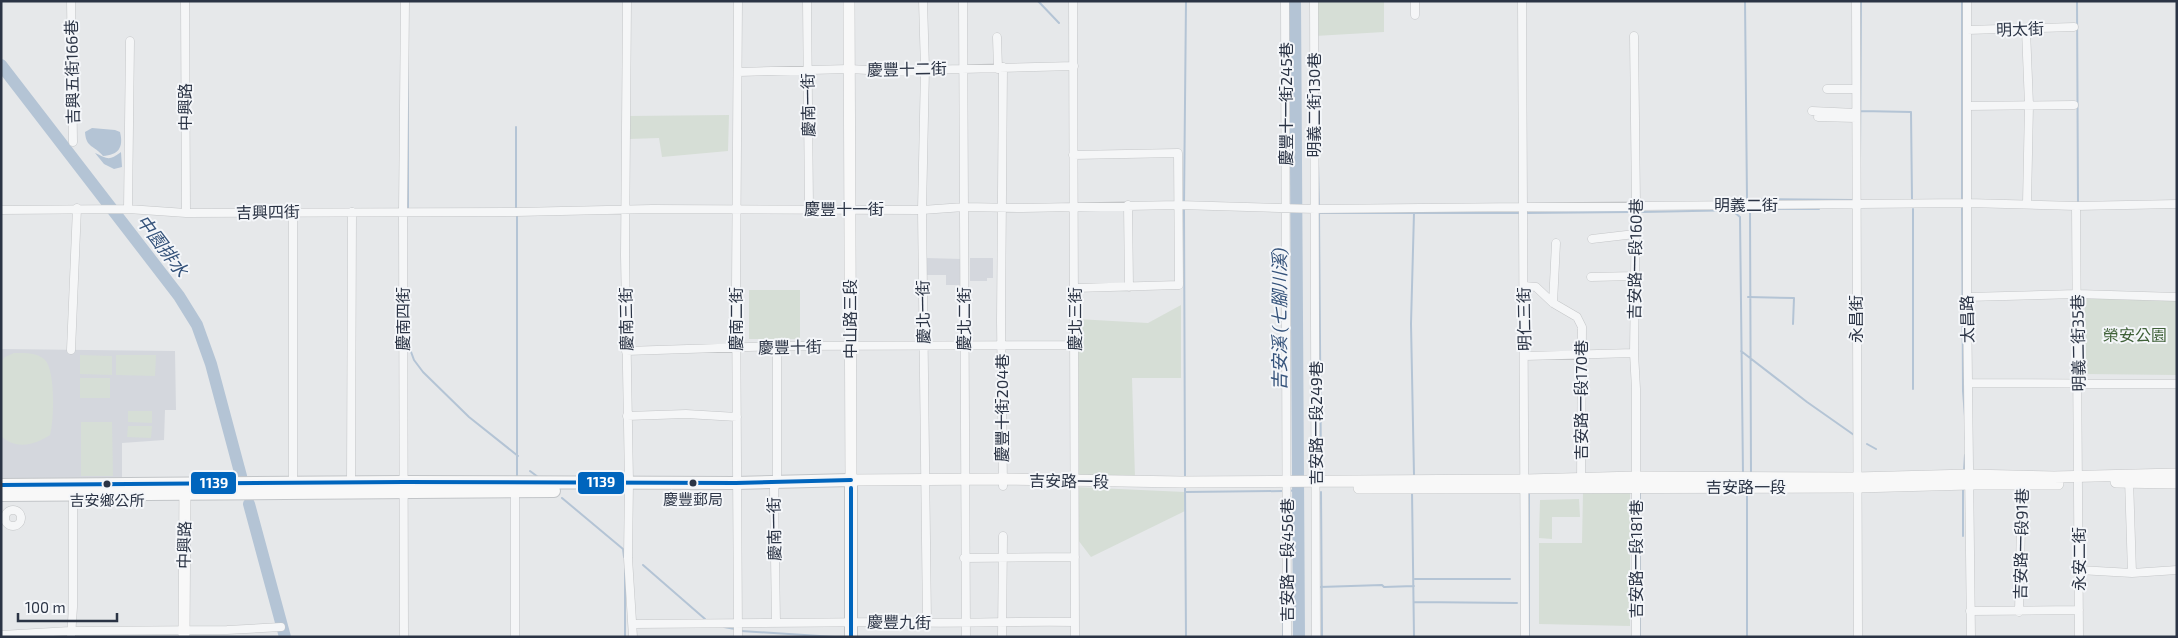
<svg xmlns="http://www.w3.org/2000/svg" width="2178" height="638" font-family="'Exo 2','Noto Sans TC',sans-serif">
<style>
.built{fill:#d4d7dd}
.green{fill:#d6ded6}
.water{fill:#b4c4d5}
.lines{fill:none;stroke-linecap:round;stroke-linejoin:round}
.stream{stroke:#b4c4d5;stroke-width:2}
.river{stroke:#b4c4d5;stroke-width:12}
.street-casing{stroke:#c4c6c8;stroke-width:9}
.secondary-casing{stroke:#c4c6c8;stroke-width:12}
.primary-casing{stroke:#c2c5c8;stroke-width:14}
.street{stroke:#f5f6f7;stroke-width:8}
.secondary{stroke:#f8f8f8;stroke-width:11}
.primary{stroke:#f8f8f8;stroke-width:12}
.bus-1-casing{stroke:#f4f6f9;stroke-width:8}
.bus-1{stroke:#0065bd;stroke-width:4}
.bus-dot{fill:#2b3445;stroke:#f4f6f9;stroke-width:2}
.labels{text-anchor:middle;stroke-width:4;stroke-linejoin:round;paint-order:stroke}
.bus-label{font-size:15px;fill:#2b3445;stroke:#f4f6f9}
.street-label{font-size:16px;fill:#2b3445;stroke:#f4f6f9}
.park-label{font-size:16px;fill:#3f6138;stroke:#f4f6f9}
.water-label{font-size:18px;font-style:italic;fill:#34527a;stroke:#f4f6f9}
.line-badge{stroke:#f4f6f9;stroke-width:2}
.badge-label{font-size:14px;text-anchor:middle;font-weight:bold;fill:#fff}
</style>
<rect width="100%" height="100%" fill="#e6e8ea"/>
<path class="built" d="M 926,258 L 962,259 L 962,285 L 946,285 L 946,275 L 926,275 Z
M 970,258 L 993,258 L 993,278 L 987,278 L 987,281 L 970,281 Z
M 1,349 L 175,351 L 176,410 L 165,410 L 164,440 L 122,443 L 122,479 L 1,480 Z"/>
<path class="green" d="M 1314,1 L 1384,1 L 1384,32 L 1315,36 Z
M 729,115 L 728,151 L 662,157 L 659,138 L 629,139 L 628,116 Z
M 749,290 L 800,290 L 800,339 L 749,339 Z
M 2085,293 L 2177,296 L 2177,375 L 2084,374 Z
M 1181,305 L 1181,378 L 1132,378 L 1135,478 L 1076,481 L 1077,319 L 1148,323 Z
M 14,353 C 25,353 35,352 44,359 C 56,369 54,421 50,435 C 35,445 16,450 1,436 L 1,362 L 5,357 Z
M 80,355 L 112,356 L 112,375 L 80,374 Z
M 116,355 L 156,355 L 155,376 L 116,375 Z
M 80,378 L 110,378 L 110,398 L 80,398 Z
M 128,411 L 152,411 L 152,423 L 128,422 Z
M 81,422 L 112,422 L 113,476 L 81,476 Z
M 128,426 L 152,426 L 151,438 L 127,437 Z
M 1075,487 L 1185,492 L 1185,511 L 1091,557 L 1075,536 Z
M 1583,493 L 1630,493 L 1630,626 L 1539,624 L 1539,543 L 1582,543 Z
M 1579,499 L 1580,517 L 1552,517 L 1552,539 L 1539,538 L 1540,500 Z"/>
<path class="water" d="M 92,128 L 115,130 L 120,132 C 124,148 118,155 103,156 C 94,145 86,148 85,132 Z
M 121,152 L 122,167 L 114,169 L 104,164 L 95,153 C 108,159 109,161 121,152 Z"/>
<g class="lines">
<path class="stream" d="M 1038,1 L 1059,23
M 1745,1 L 1747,199 L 1745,204
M 1962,1 L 1962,201
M 2077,1 L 2078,204
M 408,51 L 408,208
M 1861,111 L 1911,112 L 1912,200
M 516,127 L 516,209
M 1860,159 L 1861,1
M 1318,164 L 1319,206
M 1748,199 L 1853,200
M 1184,204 L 1186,1
M 1962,206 L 1963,391 L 1965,416
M 1184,209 L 1185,479
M 1319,211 L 1321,473
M 1642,212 L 1743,210 L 1744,208
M 1734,212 L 1740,217 L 1743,474
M 1319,213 L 1522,213
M 1414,213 L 1411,324 L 1414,475
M 1526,213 L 1630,212
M 517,214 L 517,477
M 1748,297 L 1794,298 L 1793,324
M 407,341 L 414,360 L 423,372 L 469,417 L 518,456
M 1741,351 L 1807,402 L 1854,435
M 1913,389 L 1913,209
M 1965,439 L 1965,431
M 1867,444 L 1876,449
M 1964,470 L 1965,455
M 530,471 L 538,477
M 1751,474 L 1750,209 L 1819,209
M 1185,486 L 1186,637
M 1963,488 L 1963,536
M 1288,491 L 1298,490
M 1412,491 L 1414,637
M 1747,491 L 1747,637
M 1186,492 L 1283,491
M 1321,492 L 1322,637
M 1529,493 L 1529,637
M 562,498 L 623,549 L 624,557
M 643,565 L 705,619
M 1415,579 L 1510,579
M 1320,587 L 1382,585 L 1384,587 L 1414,586
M 1414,602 L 1517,603
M 724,627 L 735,629
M 741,631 L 835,637
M 625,637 L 625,569
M 1283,637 L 1283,601
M 1640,637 L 1640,491"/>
<path class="river" d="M 1295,1 L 1299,637
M 1,65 L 179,296 L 197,325 L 211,364 L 241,476
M 249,504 L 285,637"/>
<defs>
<path id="street" d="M 71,1 L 73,142
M 185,1 L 186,213
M 627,1 L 625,255 L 629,482 L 628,558 L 633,637
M 738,1 L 736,288 L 738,637
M 807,1 L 809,209
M 923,1 L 925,69 L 922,210 L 927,623
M 963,1 L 966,637
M 1073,1 L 1075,637
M 1285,1 L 1287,637
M 1314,1 L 1316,637
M 1415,1 L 1415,15
M 1522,1 L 1525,637
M 1856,1 L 1858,637
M 1967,1 L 1967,297 L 1971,637
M 1967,30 L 2074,27
M 2026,30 L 2029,105 L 2027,203
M 1634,36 L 1636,205 L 1634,353 L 1636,389 L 1636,637
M 997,37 L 998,69
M 739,72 L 849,69 L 887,71 L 1074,66
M 1827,89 L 1855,89
M 1967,106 L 2074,105
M 1812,111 L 1856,113
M 1818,117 L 1856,118
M 1073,155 L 1178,153 L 1179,285 L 1075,288
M 1128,205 L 1129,287
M 2076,206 L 2079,637
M 128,209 L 130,41
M 1,210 L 128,209 L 186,213 L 516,212 L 652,209 L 922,210 L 964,207 L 1022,208 L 1179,205 L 1315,209 L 1967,203 L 2076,206 L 2177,204
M 1592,239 L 1635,234
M 1591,277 L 1635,276
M 1524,286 L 1536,287 L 1553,303 L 1577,317 L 1582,327 L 1581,483
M 1967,297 L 2077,294 L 2177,297
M 1553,303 L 1556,243
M 71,350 L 77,208
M 626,351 L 777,346 L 1075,345
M 1525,356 L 1634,353
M 1968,383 L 2177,384
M 627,416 L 686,414 L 737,417
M 2129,479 L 2132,573
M 351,482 L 352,212
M 293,483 L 293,212
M 1003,486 L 1001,321 L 1003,67
M 515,489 L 515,637
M5 518a8 8 0 1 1 16 0a8 8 0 1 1-16 0Z
M 964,558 L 1075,557
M 2079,570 L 2132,573 L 2177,570
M 1970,611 L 2079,610
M 2019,612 L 2022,481
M 776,623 L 774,489 L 777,481 L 777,346
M 633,624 L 891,622 C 953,624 1014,621 1075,622
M 1,635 L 70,631 L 227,630 L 281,627
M 71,637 L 73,607 L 73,491
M 404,637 L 403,211 L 405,1
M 1002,637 L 1003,536"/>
<path id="secondary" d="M 849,1 L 851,480 L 1003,479 L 1182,482 L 1526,480 L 1636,477 L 1856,478 L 1969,475 L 2054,477 L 2177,474
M 2116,482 L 2177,483
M 1359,488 L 1857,487 L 1969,484 L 2058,484
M 184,637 L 185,485"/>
<path id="primary" d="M 1,485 L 404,482 L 736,483 L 851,480 L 851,637
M 1,495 L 554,491"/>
</defs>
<use href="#street" class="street-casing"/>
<use href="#secondary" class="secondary-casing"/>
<use href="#primary" class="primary-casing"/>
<use href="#street" class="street"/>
<use href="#secondary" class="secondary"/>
<use href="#primary" class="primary"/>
<defs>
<path id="bus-1" d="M 1,485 L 404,482 L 736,483 L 851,480
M 851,488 L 851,637"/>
</defs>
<use href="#bus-1" class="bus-1-casing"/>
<use href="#bus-1" class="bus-1"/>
</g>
<g class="bus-dot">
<circle cx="693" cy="483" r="4.5"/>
<circle cx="107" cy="484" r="4.5"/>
</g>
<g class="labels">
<g class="bus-label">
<text x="693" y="505">慶豐郵局</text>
<text x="107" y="506">吉安鄉公所</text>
</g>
<g class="street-label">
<text transform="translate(2020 29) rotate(-2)" y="6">明太街</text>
<text transform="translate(907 69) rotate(-1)" y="6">慶豐十二街</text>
<text transform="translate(72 72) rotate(-91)" y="6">吉興五街166巷</text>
<text transform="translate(1286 104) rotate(-90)" y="6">慶豐十一街245巷</text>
<text transform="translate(808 105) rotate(-91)" y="6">慶南一街</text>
<text transform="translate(1314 105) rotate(-90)" y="6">明義二街130巷</text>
<text transform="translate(185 107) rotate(-90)" y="6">中興路</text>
<text x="1746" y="211">明義二街</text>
<text x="844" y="215">慶豐十一街</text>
<text transform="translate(268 212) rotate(-1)" y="6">吉興四街</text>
<text transform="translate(1635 259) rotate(-89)" y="6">吉安路一段160巷</text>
<text transform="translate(923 312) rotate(-91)" y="6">慶北一街</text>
<text transform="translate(403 319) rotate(-90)" y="6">慶南四街</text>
<text transform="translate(626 319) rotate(-91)" y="6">慶南三街</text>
<text transform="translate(736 319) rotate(-90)" y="6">慶南二街</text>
<text transform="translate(850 319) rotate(-90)" y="6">中山路三段</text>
<text transform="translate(964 319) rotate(-90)" y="6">慶北二街</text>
<text transform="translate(1075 319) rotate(-90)" y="6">慶北三街</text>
<text transform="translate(1524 319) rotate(-91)" y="6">明仁三街</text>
<text transform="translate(1856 319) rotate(-90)" y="6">永昌街</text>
<text transform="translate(1967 319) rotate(-91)" y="6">太昌路</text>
<text transform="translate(2078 343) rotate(-91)" y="6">明義二街35巷</text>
<text transform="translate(790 347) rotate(-1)" y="6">慶豐十街</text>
<text transform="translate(1581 400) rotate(-90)" y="6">吉安路一段170巷</text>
<text transform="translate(1002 408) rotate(-90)" y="6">慶豐十街204巷</text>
<text transform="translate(1316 423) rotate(-90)" y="6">吉安路一段249巷</text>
<text transform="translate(1069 481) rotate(1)" y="6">吉安路一段</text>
<text x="1746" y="493">吉安路一段</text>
<text transform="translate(774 529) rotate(-91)" y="6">慶南一街</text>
<text transform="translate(2021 544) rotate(-89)" y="6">吉安路一段91巷</text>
<text transform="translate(184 545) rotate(-89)" y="6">中興路</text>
<text transform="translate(1636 559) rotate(-90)" y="6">吉安路一段181巷</text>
<text transform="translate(2079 559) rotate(-90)" y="6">永安二街</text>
<text transform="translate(1287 560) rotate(-90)" y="6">吉安路一段456巷</text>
<text transform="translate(899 622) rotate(1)" y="6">慶豐九街</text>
</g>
<g class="park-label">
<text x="2135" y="341">榮安公園</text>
</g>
<g class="water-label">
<text transform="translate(162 246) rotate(53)" y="6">中園排水</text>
<text transform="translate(1280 319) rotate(-90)" y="6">吉安溪 (七腳川溪)</text>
</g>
</g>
<g class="line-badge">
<rect x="577" y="471" width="48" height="24" rx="5" fill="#0065bd"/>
<rect x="190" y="471" width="47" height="24" rx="5" fill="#0065bd"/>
</g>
<g class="badge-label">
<text x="601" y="487">1139</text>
<text x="214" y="488">1139</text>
</g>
<rect width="2178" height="638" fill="none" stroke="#2b3445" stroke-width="5"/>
<path d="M18 613v8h99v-8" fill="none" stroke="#2b3445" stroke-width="2.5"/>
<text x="25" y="613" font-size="15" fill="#2b3445" stroke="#f4f6f9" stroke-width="4" paint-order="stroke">100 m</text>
</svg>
